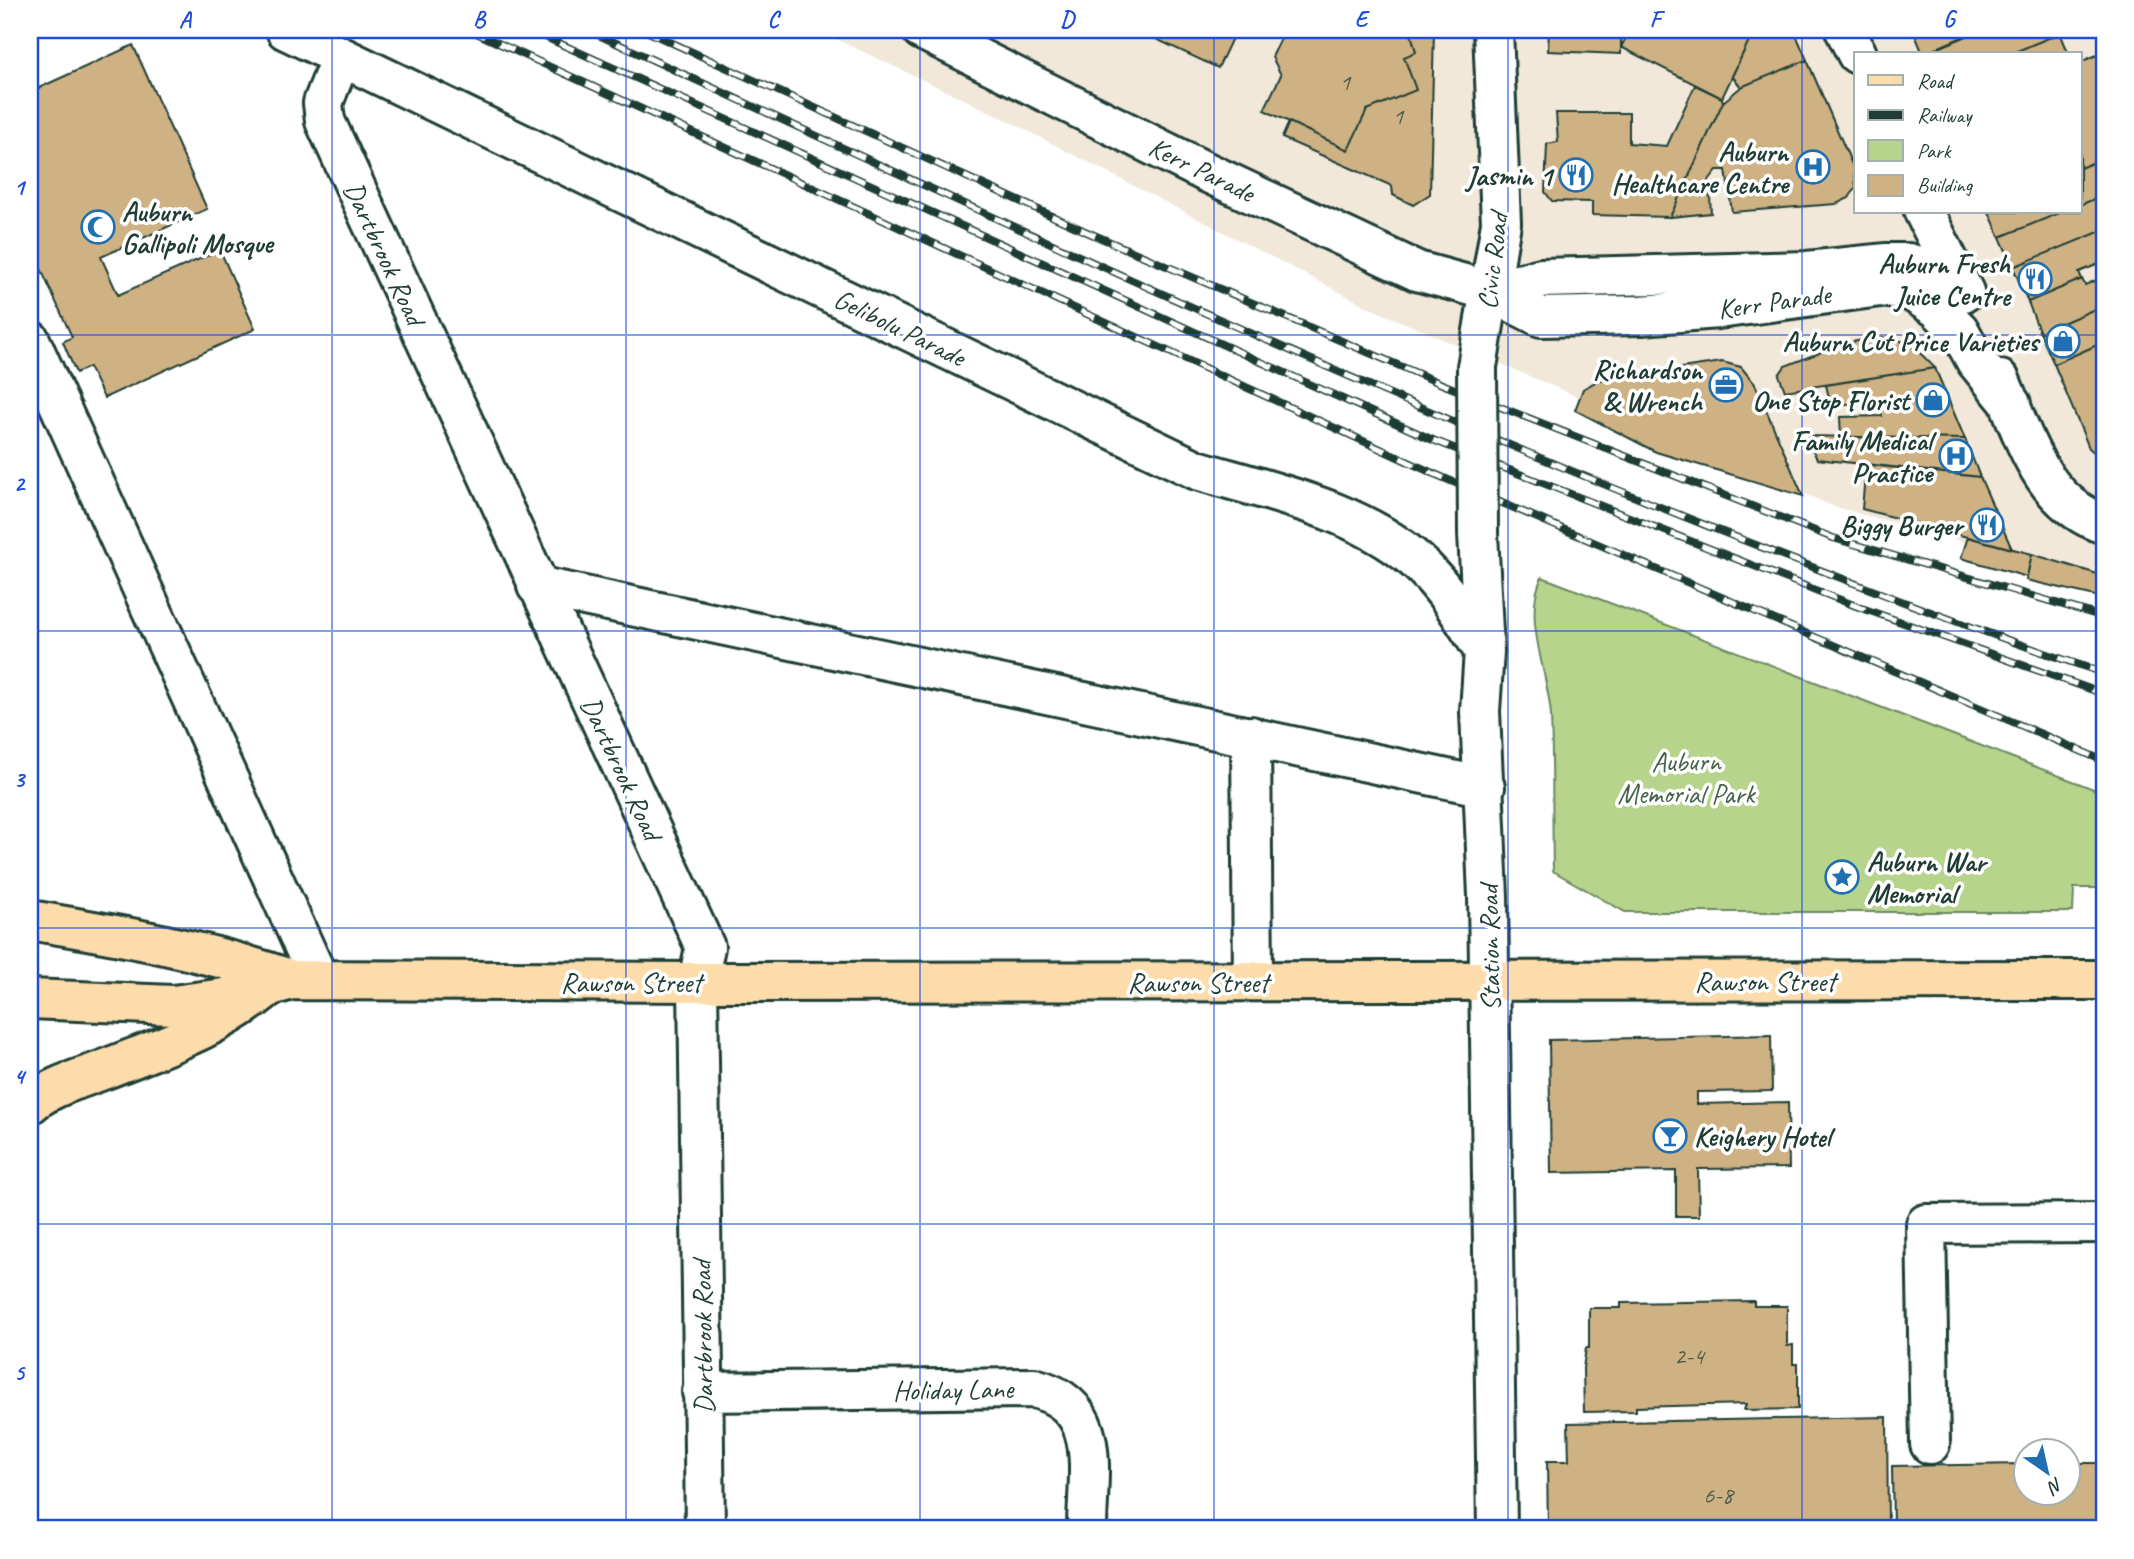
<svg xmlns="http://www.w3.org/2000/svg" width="2134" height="1559" font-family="Caveat,sans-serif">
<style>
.built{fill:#f1e8da;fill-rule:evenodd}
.green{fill:#b7d48d;stroke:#6b8860;stroke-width:2}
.building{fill:#cfb284;stroke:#1f3d34;stroke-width:2}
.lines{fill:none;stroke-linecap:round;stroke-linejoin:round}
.minor-casing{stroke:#1f3d34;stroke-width:44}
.major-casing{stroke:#1f3d34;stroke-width:44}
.highway-casing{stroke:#1f3d34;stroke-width:44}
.minor{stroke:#fff;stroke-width:38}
.major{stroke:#fddcac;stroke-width:38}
.highway{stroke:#fddcac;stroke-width:38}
.rail-casing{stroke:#1f3d34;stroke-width:8}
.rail{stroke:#fff;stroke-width:5;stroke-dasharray:16;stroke-linecap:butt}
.minor-bridge-casing{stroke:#1f3d34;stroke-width:44;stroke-linecap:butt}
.minor-bridge{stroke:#fff;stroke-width:38}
.grid{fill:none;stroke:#1d4ed8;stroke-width:2;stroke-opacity:0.55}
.labels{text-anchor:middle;stroke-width:7;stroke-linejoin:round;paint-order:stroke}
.number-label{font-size:24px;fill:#4b5a48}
.poi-label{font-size:28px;font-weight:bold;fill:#1f3d34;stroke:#fff;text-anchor:end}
.street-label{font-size:28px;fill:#1f3d34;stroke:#fff}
.park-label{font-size:28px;fill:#45634a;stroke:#fff}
.neatline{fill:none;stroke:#1d4ed8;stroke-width:2.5}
.grid-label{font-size:23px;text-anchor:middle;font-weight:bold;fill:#1d4ed8}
</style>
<rect width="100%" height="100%" fill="#fff"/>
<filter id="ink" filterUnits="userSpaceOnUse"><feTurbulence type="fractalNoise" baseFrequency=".0143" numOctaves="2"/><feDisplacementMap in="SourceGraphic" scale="14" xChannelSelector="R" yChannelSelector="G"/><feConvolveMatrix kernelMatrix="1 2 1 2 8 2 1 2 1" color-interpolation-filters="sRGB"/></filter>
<g filter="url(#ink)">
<path class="built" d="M 817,30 L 2104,30 L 2104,580 L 1835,507 L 1372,309 L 997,115 ZM 1856,54 L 2080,54 L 2080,212 L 1856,212 Z"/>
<path class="green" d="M 1542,577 L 2104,793 L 2104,888 L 2074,888 L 2073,912 L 1625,912 L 1553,871 C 1552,819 1553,766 1551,715 C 1548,672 1522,617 1542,577 Z"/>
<path class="building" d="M 1144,30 L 1227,30 L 1226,32 L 1233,36 L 1218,68 L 1143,33 Z
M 1285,30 L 1410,30 L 1416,52 L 1404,57 L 1416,90 L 1367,110 L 1348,150 L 1264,110 L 1281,75 L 1272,57 Z
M 1410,30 L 1434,30 L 1430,194 L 1413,205 L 1393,195 L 1392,186 L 1282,138 L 1289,122 L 1348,150 L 1367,110 L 1416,90 L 1404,57 L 1416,52 Z
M 1549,30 L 1621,30 L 1621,54 L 1548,51 Z
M 1630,30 L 1754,30 L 1722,98 L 1621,47 Z
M 1754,30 L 1794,30 L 1807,60 L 1741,87 L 1732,76 Z
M 1913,30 L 1973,30 L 1974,32 L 1923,54 Z
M 1981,30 L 2068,30 L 2010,54 L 1924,54 Z
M 2060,33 L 2069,54 L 2010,54 Z
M 133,45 L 207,209 L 101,257 L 118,295 L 220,250 L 255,329 L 104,398 L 89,367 L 76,373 L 63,342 L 72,337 L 30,245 L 30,92 Z
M 2102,53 L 2104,158 L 2080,168 L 2080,62 Z
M 1807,60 L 1854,169 L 1856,187 L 1849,198 L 1836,204 L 1732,212 L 1726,170 L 1717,170 L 1709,180 L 1711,213 L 1670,217 L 1723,102 L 1741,87 Z
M 1695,85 L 1722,98 L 1723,102 L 1670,217 L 1592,215 L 1592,202 L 1552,201 L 1545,192 L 1547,144 L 1558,142 L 1556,113 L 1629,113 L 1629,143 L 1667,146 Z
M 2104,158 L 2104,195 L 2080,205 L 2080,168 Z
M 2104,195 L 2104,230 L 2013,267 L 2000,237 L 2062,212 L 2080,212 L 2080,205 Z
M 1989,212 L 2062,212 L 2000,237 Z
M 2104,230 L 2104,262 L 2079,272 L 2082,279 L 2028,302 L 2013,267 Z
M 2104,277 L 2104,305 L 2040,333 L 2028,302 L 2082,279 L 2085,285 Z
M 2104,305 L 2104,342 L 2054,364 L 2040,333 Z
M 1882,337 L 1910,343 L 1935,368 L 1785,391 L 1779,375 L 1785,366 L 1845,343 Z
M 2104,342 L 2104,461 L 2089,448 L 2054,364 Z
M 1722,362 L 1741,367 L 1755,384 L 1803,496 L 1656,452 L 1575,410 L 1583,389 L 1599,380 Z
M 1935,368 L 1965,439 L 1841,437 L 1840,417 L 1882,416 L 1877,400 L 1831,406 L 1826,385 Z
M 1806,436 L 1965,439 L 1980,477 L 1817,459 Z
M 1866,464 L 1980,477 L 2012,549 L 1862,509 Z
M 1968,537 L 2032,554 L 2027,577 L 1961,558 Z
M 2032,554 L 2104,576 L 2104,598 L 2026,580 Z
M 1771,1035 L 1772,1091 L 1697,1092 L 1697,1104 L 1788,1102 L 1789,1168 L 1698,1169 L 1699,1216 L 1676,1216 L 1676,1171 L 1551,1173 L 1549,1040 Z
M 1754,1301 L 1754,1306 L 1787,1306 L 1787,1346 L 1793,1345 L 1793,1364 L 1798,1364 L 1798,1409 L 1744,1410 L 1746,1404 L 1636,1407 L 1636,1411 L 1584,1412 L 1583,1368 L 1586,1348 L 1589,1348 L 1589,1308 L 1621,1308 L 1621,1303 Z
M 1887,1417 L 1888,1529 L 1548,1529 L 1547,1461 L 1569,1461 L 1568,1423 Z
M 2068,1463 L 2104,1463 L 2104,1525 L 1893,1529 L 1892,1466 L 2025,1464 L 2025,1492 L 2068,1492 Z"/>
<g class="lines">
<defs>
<path id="minor" d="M 286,30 L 1197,470 C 1272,492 1369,512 1425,569 C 1449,593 1466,623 1484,651
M 922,30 L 1204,171 L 1417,271 L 1490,291 L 1541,317 L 1641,315 L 1718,309 L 1880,287 L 1911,291 L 1937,308 L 1959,330 L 1976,361 L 2011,404
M 1845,30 L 1857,54
M 341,57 L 323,103 L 325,121 L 705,947 L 698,982 L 705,1529
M 1924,212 L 1964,292
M 1490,291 L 1541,278 L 1807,271 L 1887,263 L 1908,263 L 1935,271 L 1947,275 L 1962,288
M 30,340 L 319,980
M 1477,367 L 1501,223 L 1493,30
M 2000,380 C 2024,436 2041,503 2104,524
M 1478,533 L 1484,651 L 1480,711 L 1488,896 L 1497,1529
M 537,586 L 1485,787
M 1251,736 L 1253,981
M 702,1392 L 1034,1388 C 1105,1406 1087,1472 1087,1529
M 1930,1444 L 1926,1224 L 2104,1223"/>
<path id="major" d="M 30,920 C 119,935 207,950 292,980
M 30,999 L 173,1005 L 231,997 L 292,980 L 698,982 L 2104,980"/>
<path id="highway" d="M 30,1104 C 49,1087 79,1079 103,1070 C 163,1046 216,1030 267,988"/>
</defs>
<use href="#minor" class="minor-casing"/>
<use href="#major" class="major-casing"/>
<use href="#highway" class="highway-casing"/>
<use href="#minor" class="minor"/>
<use href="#major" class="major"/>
<use href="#highway" class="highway"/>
<defs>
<path id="rail" d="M 470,30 L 1437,475 L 2104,761
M 530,30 L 1433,440 L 1856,606 L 2104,694
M 588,30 C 956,200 1323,373 1700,523 C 1834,576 1968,628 2104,673
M 644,30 L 1087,232 L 1442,384 L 1833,538 L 2104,617"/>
</defs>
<use href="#rail" class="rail-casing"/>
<use href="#rail" class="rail"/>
<defs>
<path id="minor-bridge" d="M 1477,367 L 1478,533"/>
</defs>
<use href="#minor-bridge" class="minor-bridge-casing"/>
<use href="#minor-bridge" class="minor-bridge"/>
</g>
</g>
<path class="grid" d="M 332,30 L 332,1529M 626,30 L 626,1529M 920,30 L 920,1529M 1214,30 L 1214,1529M 1508,30 L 1508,1529M 1802,30 L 1802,1529M 30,335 L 2104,335M 30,631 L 2104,631M 30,928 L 2104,928M 30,1224 L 2104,1224"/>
<defs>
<symbol id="hospital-ring" viewBox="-11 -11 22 22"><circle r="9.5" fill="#fff" stroke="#1f6fb2" stroke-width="1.5"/><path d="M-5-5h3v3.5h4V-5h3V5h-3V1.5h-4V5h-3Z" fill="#1f6fb2"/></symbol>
<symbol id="restaurant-ring" viewBox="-11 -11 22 22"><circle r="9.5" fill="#fff" stroke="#1f6fb2" stroke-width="1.5"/><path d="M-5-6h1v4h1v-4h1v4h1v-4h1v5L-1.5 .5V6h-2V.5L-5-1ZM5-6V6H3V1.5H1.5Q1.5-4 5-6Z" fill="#1f6fb2"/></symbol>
<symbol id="mosque-ring" viewBox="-11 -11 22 22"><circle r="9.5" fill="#fff" stroke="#1f6fb2" stroke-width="1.5"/><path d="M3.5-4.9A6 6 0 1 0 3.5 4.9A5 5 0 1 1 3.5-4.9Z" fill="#1f6fb2"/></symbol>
<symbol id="shop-ring" viewBox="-11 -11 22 22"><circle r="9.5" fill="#fff" stroke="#1f6fb2" stroke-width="1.5"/><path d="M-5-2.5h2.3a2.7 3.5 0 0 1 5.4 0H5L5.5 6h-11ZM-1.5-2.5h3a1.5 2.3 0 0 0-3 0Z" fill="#1f6fb2"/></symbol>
<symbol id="office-ring" viewBox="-11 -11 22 22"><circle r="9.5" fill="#fff" stroke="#1f6fb2" stroke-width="1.5"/><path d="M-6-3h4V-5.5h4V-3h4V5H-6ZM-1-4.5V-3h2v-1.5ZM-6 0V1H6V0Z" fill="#1f6fb2"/></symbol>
<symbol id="sight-ring" viewBox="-11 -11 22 22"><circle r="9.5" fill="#fff" stroke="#1f6fb2" stroke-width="1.5"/><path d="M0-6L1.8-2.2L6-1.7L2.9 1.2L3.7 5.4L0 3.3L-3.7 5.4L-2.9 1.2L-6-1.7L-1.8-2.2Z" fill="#1f6fb2"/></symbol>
<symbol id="bar-ring" viewBox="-11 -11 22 22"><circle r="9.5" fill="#fff" stroke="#1f6fb2" stroke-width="1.5"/><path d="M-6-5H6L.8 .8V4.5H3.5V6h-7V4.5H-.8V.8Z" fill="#1f6fb2"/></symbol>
</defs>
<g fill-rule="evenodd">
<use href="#hospital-ring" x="1794" y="148" width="38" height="38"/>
<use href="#restaurant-ring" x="1557" y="156" width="38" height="38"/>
<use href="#mosque-ring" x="79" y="208" width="38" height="38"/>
<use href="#restaurant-ring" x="2016" y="260" width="38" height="38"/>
<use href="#shop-ring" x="2044" y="322" width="38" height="38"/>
<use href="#office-ring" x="1707" y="366" width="38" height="38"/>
<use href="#shop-ring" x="1914" y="381" width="38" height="38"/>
<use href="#hospital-ring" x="1937" y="437" width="38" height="38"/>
<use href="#restaurant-ring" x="1968" y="506" width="38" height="38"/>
<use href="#sight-ring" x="1823" y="858" width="38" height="38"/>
<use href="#bar-ring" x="1651" y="1117" width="38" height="38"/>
</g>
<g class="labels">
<g class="number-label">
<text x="1345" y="90">1</text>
<text x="1398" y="124">1</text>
<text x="1689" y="1364">2-4</text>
<text x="1718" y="1503">6-8</text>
</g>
<g class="poi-label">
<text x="1788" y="161">Auburn<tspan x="1788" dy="32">Healthcare Centre</tspan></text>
<text x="1552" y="185">Jasmin 1</text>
<text x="122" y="221" text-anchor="start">Auburn<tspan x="122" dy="32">Gallipoli Mosque</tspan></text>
<text x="2010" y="273">Auburn Fresh<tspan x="2010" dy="32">Juice Centre</tspan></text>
<text x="2038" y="351">Auburn Cut Price Varieties</text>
<text x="1702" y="379">Richardson<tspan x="1702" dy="32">&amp; Wrench</tspan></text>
<text x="1909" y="410">One Stop Florist</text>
<text x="1932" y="450">Family Medical<tspan x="1932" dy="32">Practice</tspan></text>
<text x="1962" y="535">Biggy Burger</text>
<text x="1867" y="871" text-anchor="start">Auburn War<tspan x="1867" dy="32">Memorial</tspan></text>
<text x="1694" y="1146" text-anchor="start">Keighery Hotel</text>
</g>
<g class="street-label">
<text transform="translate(1202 169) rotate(26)" y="10">Kerr Parade</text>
<text transform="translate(385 253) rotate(65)" y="10">Dartbrook Road</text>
<text transform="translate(1492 261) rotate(-83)" y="10">Civic Road</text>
<text transform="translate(1774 301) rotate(-8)" y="10">Kerr Parade</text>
<text transform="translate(900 327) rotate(26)" y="10">Gelibolu Parade</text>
<text transform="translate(622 768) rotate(65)" y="10">Dartbrook Road</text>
<text transform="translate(1489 948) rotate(-91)" y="10">Station Road</text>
<text x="1765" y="991">Rawson Street</text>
<text x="631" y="992">Rawson Street</text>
<text x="1198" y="992">Rawson Street</text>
<text transform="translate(702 1337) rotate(-91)" y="10">Dartbrook Road</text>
<text transform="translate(953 1389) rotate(-1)" y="10">Holiday Lane</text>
</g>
<g class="park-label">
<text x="1686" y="771">Auburn<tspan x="1686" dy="32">Memorial Park</tspan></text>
</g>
</g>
<rect width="2134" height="1559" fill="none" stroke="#fff" stroke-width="77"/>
<rect x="1854" y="52" width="228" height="161" fill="#ffffff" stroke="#a5b1ae" stroke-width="2"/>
<rect x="1868" y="75" width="35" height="10" fill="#fddcac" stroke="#a5b1ae" stroke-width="2"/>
<text x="1917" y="88" font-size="21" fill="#1f3d34">Road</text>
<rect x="1868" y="110" width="35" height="10" fill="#1f3d34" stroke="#a5b1ae" stroke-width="2"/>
<text x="1917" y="122" font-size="21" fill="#1f3d34">Railway</text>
<rect x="1868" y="140" width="35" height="21" fill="#b7d48d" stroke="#a5b1ae" stroke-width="2"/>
<text x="1917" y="158" font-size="21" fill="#1f3d34">Park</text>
<rect x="1868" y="175" width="35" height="21" fill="#cfb284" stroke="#a5b1ae" stroke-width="2"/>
<text x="1917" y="192" font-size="21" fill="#1f3d34">Building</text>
<g transform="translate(2047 1472) rotate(146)"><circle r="33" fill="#ffffff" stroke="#a5b1ae" stroke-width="2"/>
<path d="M0-5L12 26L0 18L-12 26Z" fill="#1f6fb2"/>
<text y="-10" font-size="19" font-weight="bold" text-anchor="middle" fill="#1f3d34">N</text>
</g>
<rect x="38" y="38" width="2058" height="1482" class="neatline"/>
<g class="grid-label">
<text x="185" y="27">A</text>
<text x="479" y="27">B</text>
<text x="773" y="27">C</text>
<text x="1067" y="27">D</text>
<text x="1361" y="27">E</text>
<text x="1655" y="27">F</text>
<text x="1949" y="27">G</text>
<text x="19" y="195">1</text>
<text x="19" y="491">2</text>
<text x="19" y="787">3</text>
<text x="19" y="1084">4</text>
<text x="19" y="1380">5</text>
</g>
</svg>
